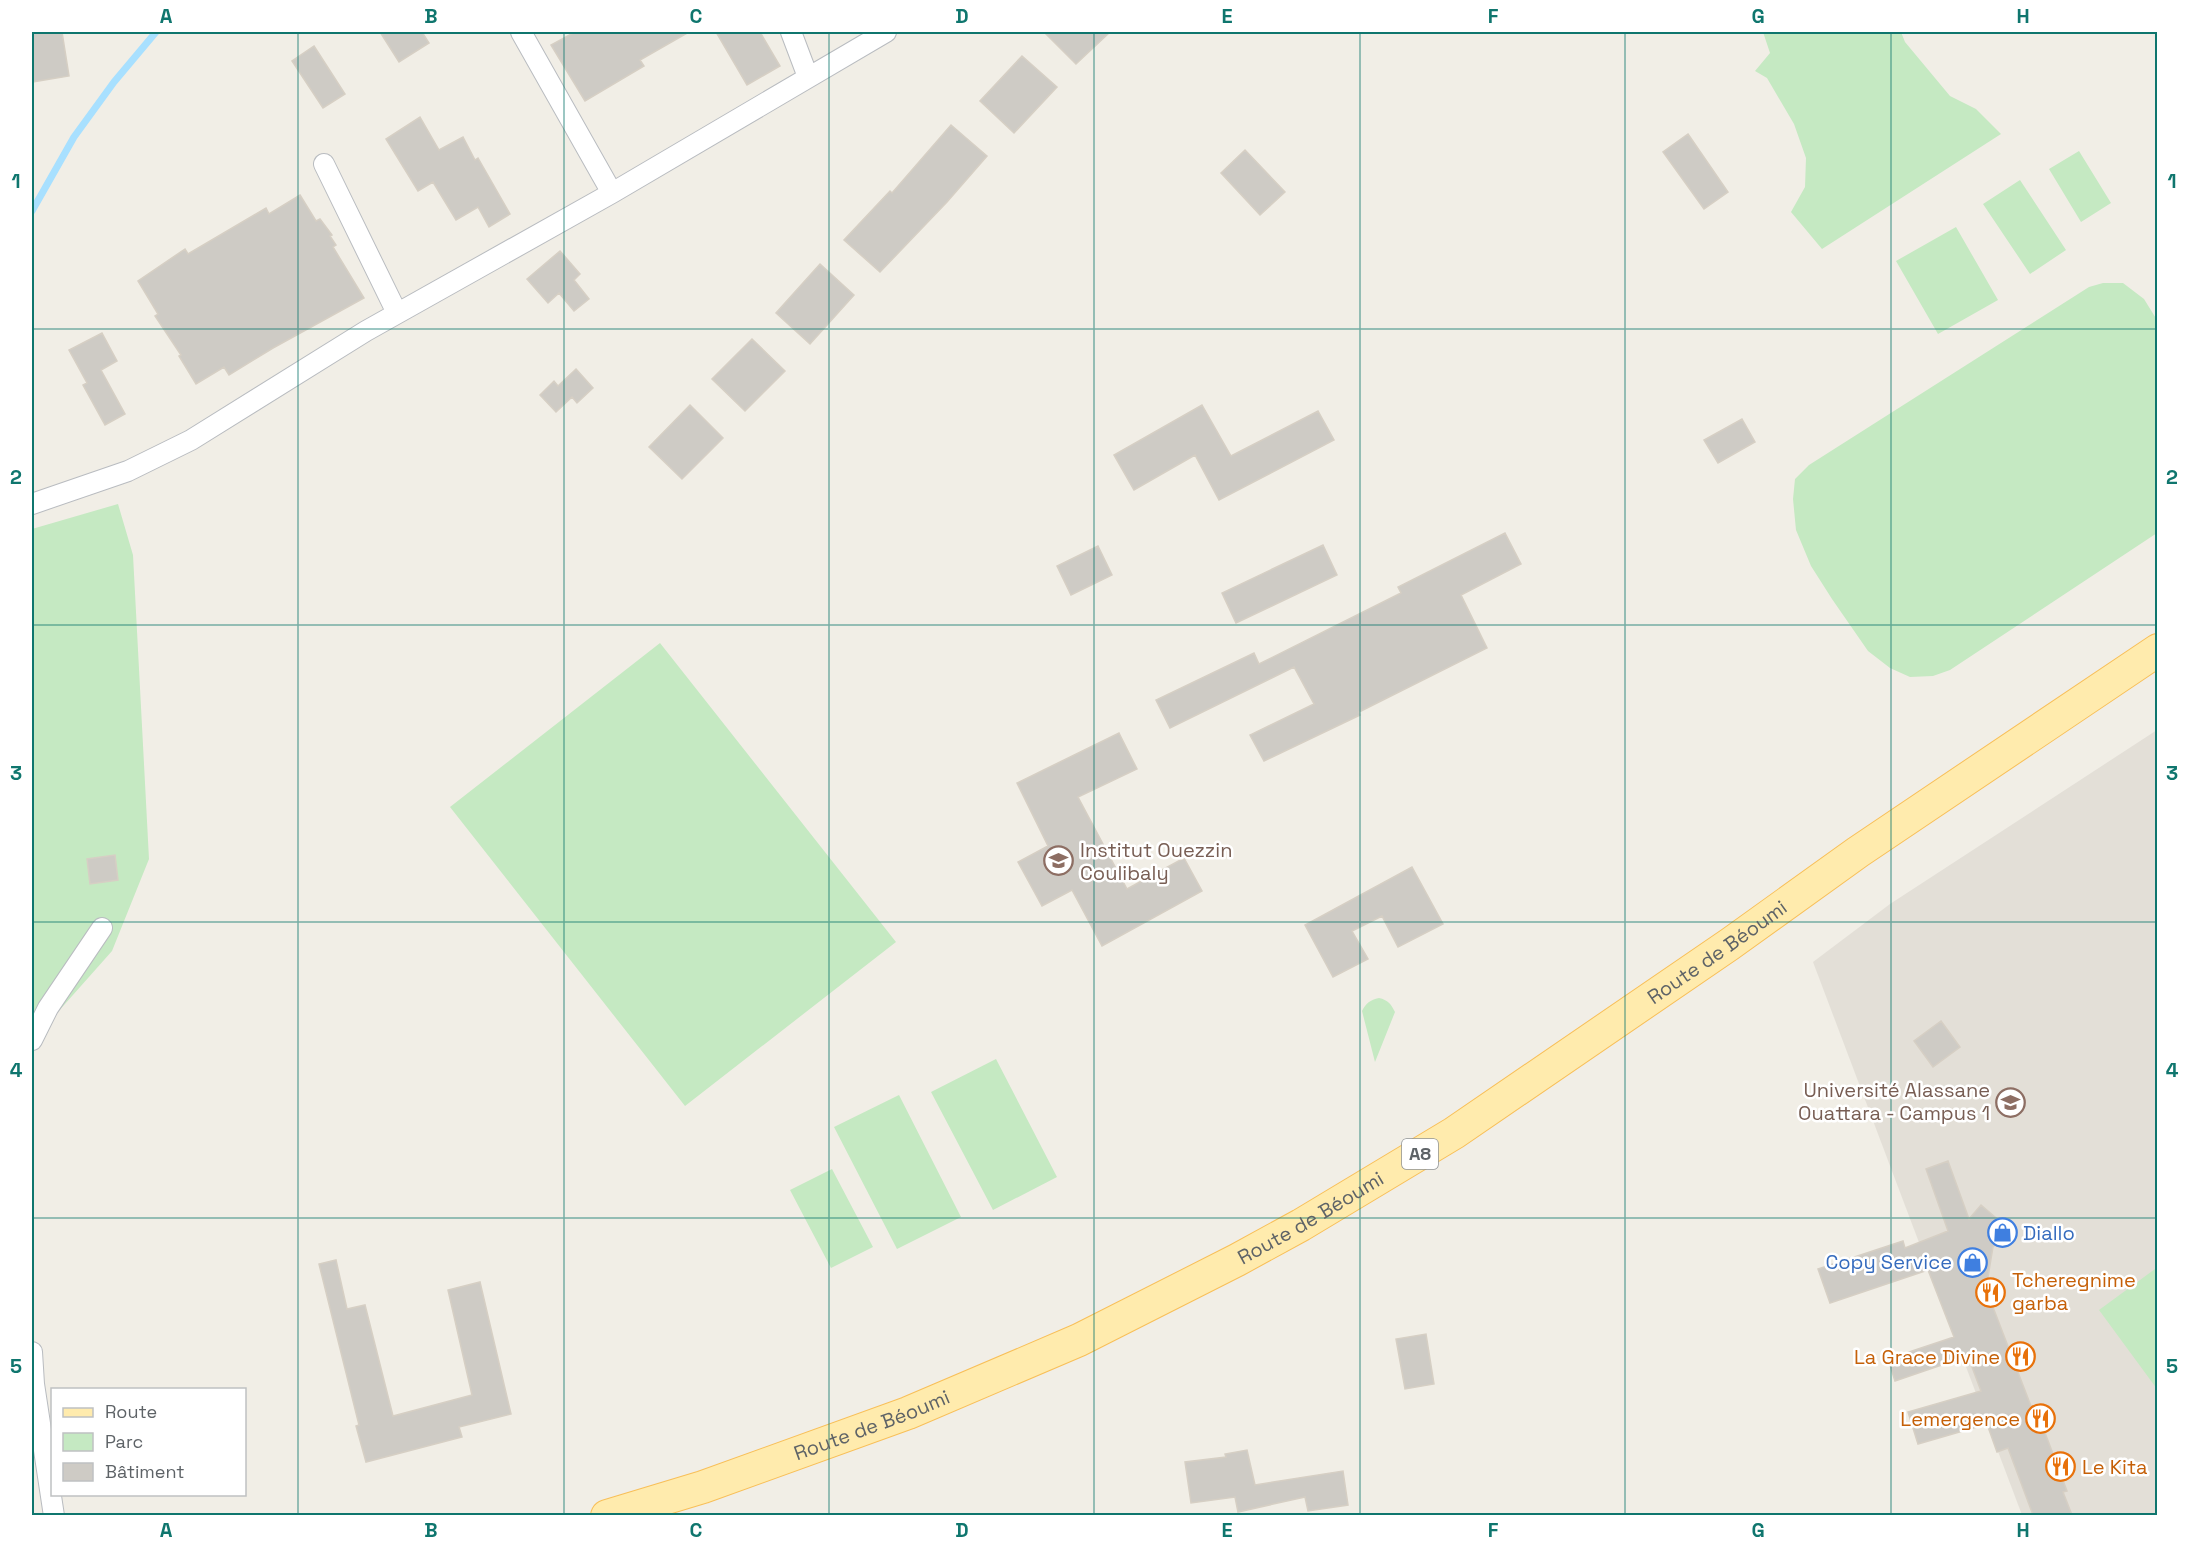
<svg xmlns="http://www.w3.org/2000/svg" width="2189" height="1547" font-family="'Space Grotesk',sans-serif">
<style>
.education{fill:#e3dfd7}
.green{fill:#c5e9c2}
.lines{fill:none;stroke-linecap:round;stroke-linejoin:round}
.stream{stroke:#a8e0ff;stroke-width:7}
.building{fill:#cecbc5;stroke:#d6cfc4;stroke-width:1.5}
.street-casing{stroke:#b9bcc0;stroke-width:22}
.primary-casing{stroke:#f8bf58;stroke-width:34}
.street{stroke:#fff;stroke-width:20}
.primary{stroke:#ffebad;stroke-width:32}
.grid{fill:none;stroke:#0f766e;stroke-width:1.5;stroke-opacity:0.55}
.labels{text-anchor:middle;stroke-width:5;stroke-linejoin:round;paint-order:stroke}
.shield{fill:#fff;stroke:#8e9295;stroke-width:1.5}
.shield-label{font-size:18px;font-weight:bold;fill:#5e6367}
.education-label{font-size:20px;fill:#785e54;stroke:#fff;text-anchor:start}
.street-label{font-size:20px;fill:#5e6367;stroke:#fff}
.shop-label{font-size:20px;fill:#366cbe;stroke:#fff;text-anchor:start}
.food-label{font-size:20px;fill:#c56008;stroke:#fff;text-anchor:start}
.neatline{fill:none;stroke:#0f766e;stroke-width:2}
.grid-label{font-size:20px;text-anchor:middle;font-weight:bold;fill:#0f766e}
</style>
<rect width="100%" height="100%" fill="#f1eee6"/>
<path class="education" d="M 2157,730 L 2157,1515 L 2022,1515 L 1813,962 L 1890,904 Z"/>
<path class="green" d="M 1763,32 L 1901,32 L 1905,42 L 1950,96 L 1976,109 L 2001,134 L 1822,249 L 1791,212 L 1805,187 L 1806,158 L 1794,124 L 1767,78 L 1755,71 L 1770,53 Z
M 2079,151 L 2111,203 L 2081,222 L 2049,169 Z
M 2020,180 L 2066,250 L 2030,274 L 1983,204 Z
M 1956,227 L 1998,300 L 1938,334 L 1896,261 Z
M 2103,283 L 2123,283 L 2144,299 L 2157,320 L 2157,533 L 1950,670 L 1933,676 L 1910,677 L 1890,668 L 1868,651 L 1832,599 L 1811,566 L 1796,530 L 1793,499 L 1795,479 L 1809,465 L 2089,287 Z
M 118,504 L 133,555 L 149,859 L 112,951 L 49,1022 L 32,1023 L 32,529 Z
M 660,643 L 896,942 L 685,1106 L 450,807 Z
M 1379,998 C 1388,1000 1391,1004 1395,1012 L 1375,1062 L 1362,1011 C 1366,1003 1370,1000 1379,998 Z
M 996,1059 L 1057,1177 L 993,1210 L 931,1092 Z
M 899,1095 L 961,1217 L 897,1249 L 834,1127 Z
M 832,1169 L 873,1247 L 831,1268 L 790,1190 Z
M 2155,1269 L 2158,1272 L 2157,1389 L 2099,1310 Z"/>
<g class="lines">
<path class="stream" d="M 32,211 L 74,137 L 114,82 L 156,32"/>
</g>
<path class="building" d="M 32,32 L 62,32 L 69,76 L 32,82 Z
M 380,32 L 422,32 L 429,43 L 399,62 Z
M 575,32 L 689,32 L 640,60 L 644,66 L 585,101 L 551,45 Z
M 716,32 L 760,32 L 780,66 L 747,85 Z
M 1044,32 L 1110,32 L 1076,64 Z
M 314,46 L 345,94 L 323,108 L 292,61 Z
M 1022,56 L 1057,87 L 1014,133 L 980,101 Z
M 420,117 L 439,150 L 463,137 L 475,160 L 478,158 L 510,214 L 489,227 L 478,207 L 456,220 L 433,182 L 418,191 L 386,139 Z
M 951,125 L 987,156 L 947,202 L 880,272 L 844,240 L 890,191 L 892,193 Z
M 1688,134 L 1728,192 L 1704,209 L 1663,152 Z
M 1245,150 L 1285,192 L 1260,215 L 1221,173 Z
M 300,195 L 316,221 L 320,219 L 332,235 L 330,236 L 336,245 L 333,247 L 364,298 L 273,348 L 229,375 L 224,367 L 196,384 L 179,356 L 181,355 L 155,316 L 158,314 L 138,281 L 185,249 L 188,254 L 266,208 L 269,214 Z
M 560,251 L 580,274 L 574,280 L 589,299 L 574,311 L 559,293 L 548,303 L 527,279 Z
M 820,264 L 854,295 L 810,344 L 776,313 Z
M 102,333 L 117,361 L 101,370 L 125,414 L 105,425 L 83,385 L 87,383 L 69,350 Z
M 752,339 L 785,371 L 745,411 L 712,379 Z
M 576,369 L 593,388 L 577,403 L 572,397 L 556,412 L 540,395 L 554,381 L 558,386 Z
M 690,405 L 723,438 L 682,479 L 649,447 Z
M 1202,405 L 1231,456 L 1318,411 L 1334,440 L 1219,500 L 1195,455 L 1134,490 L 1114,455 Z
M 1742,419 L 1755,442 L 1718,463 L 1704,440 Z
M 1505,533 L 1521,564 L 1461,595 L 1487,648 L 1359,712 L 1360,715 L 1264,761 L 1250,735 L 1314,704 L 1294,667 L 1170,728 L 1156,700 L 1254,653 L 1259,664 L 1401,593 L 1398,587 Z
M 1323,545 L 1337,575 L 1236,623 L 1222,593 Z
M 1098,546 L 1112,575 L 1071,595 L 1057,566 Z
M 1119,733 L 1137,769 L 1078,797 L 1127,889 L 1184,858 L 1202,891 L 1102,946 L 1072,890 L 1042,906 L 1018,862 L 1048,846 L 1017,783 Z
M 115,855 L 118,880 L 90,884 L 87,859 Z
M 1412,867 L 1443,924 L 1398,947 L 1382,916 L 1352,931 L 1368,959 L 1333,977 L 1305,925 Z
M 1941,1021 L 1960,1047 L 1933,1067 L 1914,1041 Z
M 1948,1161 L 1969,1219 L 1981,1205 L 2009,1229 L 1993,1247 L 1986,1289 L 2036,1419 L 2039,1417 L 2067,1491 L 2063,1492 L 2072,1515 L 2033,1515 L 2008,1448 L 1997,1452 L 1987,1424 L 1918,1444 L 1908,1412 L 1981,1391 L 1969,1359 L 1963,1361 L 1962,1358 L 1895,1381 L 1888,1359 L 1954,1337 L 1928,1270 L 1830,1303 L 1818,1269 L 1903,1241 L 1905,1248 L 1948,1231 L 1926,1169 Z
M 336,1260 L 347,1309 L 365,1305 L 393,1416 L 472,1395 L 448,1290 L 480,1282 L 511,1414 L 459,1427 L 462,1437 L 366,1462 L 356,1426 L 359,1425 L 319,1264 Z
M 1426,1334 L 1434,1384 L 1405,1389 L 1396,1339 Z
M 1247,1450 L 1255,1485 L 1343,1471 L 1348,1505 L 1308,1511 L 1305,1497 L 1238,1512 L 1235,1497 L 1191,1503 L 1185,1462 L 1226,1457 L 1225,1454 Z"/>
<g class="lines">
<defs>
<path id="street" d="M 521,32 L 612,193
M 791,32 L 808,77
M 324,164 L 397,313
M 32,504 L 128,471 L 191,440 L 366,331 L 612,193 L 886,32
M 32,1040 L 48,1008 L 102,928
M 32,1352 L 34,1384 L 54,1516"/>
<g id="primary">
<path id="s1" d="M 607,1516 L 703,1487 L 908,1413 L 1079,1340 L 1237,1260 L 1301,1225 L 1454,1133 L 1730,944 L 1858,852 L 2158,650"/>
</g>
</defs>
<use href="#street" class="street-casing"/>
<use href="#primary" class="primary-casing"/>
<use href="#street" class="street"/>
<use href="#primary" class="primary"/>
</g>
<path class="grid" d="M 298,32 L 298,1516M 564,32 L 564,1516M 829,32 L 829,1516M 1094,32 L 1094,1516M 1360,32 L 1360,1516M 1625,32 L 1625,1516M 1891,32 L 1891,1516M 32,329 L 2158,329M 32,625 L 2158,625M 32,922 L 2158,922M 32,1218 L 2158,1218"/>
<defs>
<symbol id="school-ring" viewBox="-11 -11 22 22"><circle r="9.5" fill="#fff" stroke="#8d6e63" stroke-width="1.5"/><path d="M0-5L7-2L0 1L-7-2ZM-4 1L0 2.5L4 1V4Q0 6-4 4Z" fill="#8d6e63"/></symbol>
<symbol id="university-ring" viewBox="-11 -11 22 22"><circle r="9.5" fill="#fff" stroke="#8d6e63" stroke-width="1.5"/><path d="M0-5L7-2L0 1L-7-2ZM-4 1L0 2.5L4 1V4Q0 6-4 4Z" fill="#8d6e63"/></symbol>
<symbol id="shop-ring" viewBox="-11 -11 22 22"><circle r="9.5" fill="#fff" stroke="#3f7fe0" stroke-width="1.5"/><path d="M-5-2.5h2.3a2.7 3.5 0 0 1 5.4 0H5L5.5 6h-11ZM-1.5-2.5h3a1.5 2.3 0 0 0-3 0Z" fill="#3f7fe0"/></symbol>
<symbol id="restaurant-ring" viewBox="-11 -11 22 22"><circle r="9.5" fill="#fff" stroke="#e8710a" stroke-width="1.5"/><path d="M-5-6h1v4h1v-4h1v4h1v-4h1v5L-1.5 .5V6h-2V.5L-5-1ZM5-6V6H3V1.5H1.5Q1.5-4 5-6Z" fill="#e8710a"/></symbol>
</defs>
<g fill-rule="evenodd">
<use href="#school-ring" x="1042" y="844" width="33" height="33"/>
<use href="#university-ring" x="1994" y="1086" width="33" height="33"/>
<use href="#shop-ring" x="1986" y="1216" width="33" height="33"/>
<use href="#shop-ring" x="1956" y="1246" width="33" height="33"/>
<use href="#restaurant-ring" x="1974" y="1276" width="33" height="33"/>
<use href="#restaurant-ring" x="2004" y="1340" width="33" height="33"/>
<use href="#restaurant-ring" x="2024" y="1402" width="33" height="33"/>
<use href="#restaurant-ring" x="2044" y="1450" width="33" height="33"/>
</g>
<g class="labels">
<rect class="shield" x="1402" y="1139" width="36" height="30" rx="4.5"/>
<g class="shield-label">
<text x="1420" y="1160">A8</text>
</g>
<g class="education-label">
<text x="1080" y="857">Institut Ouezzin<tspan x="1080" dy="23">Coulibaly</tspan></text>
<text x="1990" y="1097" text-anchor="end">Université Alassane<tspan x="1990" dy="23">Ouattara - Campus 1</tspan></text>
</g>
<g class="street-label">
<text dy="7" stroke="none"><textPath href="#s1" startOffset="1252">Route de Béoumi</textPath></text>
<text dy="7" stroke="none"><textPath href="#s1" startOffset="766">Route de Béoumi</textPath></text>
<text dy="7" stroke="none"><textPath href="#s1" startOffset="280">Route de Béoumi</textPath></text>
</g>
<g class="shop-label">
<text x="2023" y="1240">Diallo</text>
<text x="1952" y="1269" text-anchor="end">Copy Service</text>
</g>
<g class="food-label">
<text x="2012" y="1287">Tcheregnime<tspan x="2012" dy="23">garba</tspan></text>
<text x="2000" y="1364" text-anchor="end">La Grace Divine</text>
<text x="2020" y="1426" text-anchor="end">Lemergence</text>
<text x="2082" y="1474">Le Kita</text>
</g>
</g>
<rect width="2189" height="1547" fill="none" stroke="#ffffff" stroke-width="66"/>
<rect x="51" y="1388" width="195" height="108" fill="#ffffff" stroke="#bfc1c2" stroke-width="1.5"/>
<rect x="63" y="1408" width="30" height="9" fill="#ffebad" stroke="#bfc1c2" stroke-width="1.5"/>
<text x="105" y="1418" font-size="18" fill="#5e6367">Route</text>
<rect x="63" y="1433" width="30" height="18" fill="#c5e9c2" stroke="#bfc1c2" stroke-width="1.5"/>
<text x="105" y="1448" font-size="18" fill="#5e6367">Parc</text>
<rect x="63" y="1463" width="30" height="18" fill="#cecbc5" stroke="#bfc1c2" stroke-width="1.5"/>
<text x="105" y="1478" font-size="18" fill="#5e6367">Bâtiment</text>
<rect x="33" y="33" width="2123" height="1481" class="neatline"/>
<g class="grid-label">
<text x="166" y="23">A</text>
<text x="431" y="23">B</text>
<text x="696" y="23">C</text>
<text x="962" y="23">D</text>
<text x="1227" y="23">E</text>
<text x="1493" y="23">F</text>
<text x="1758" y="23">G</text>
<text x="2023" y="23">H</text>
<text x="16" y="188">1</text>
<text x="2172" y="188">1</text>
<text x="16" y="484">2</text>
<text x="2172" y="484">2</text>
<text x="16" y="780">3</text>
<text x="2172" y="780">3</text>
<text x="16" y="1077">4</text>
<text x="2172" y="1077">4</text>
<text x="16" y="1373">5</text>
<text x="2172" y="1373">5</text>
<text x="166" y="1537">A</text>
<text x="431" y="1537">B</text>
<text x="696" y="1537">C</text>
<text x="962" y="1537">D</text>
<text x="1227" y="1537">E</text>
<text x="1493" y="1537">F</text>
<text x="1758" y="1537">G</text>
<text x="2023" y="1537">H</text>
</g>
</svg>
